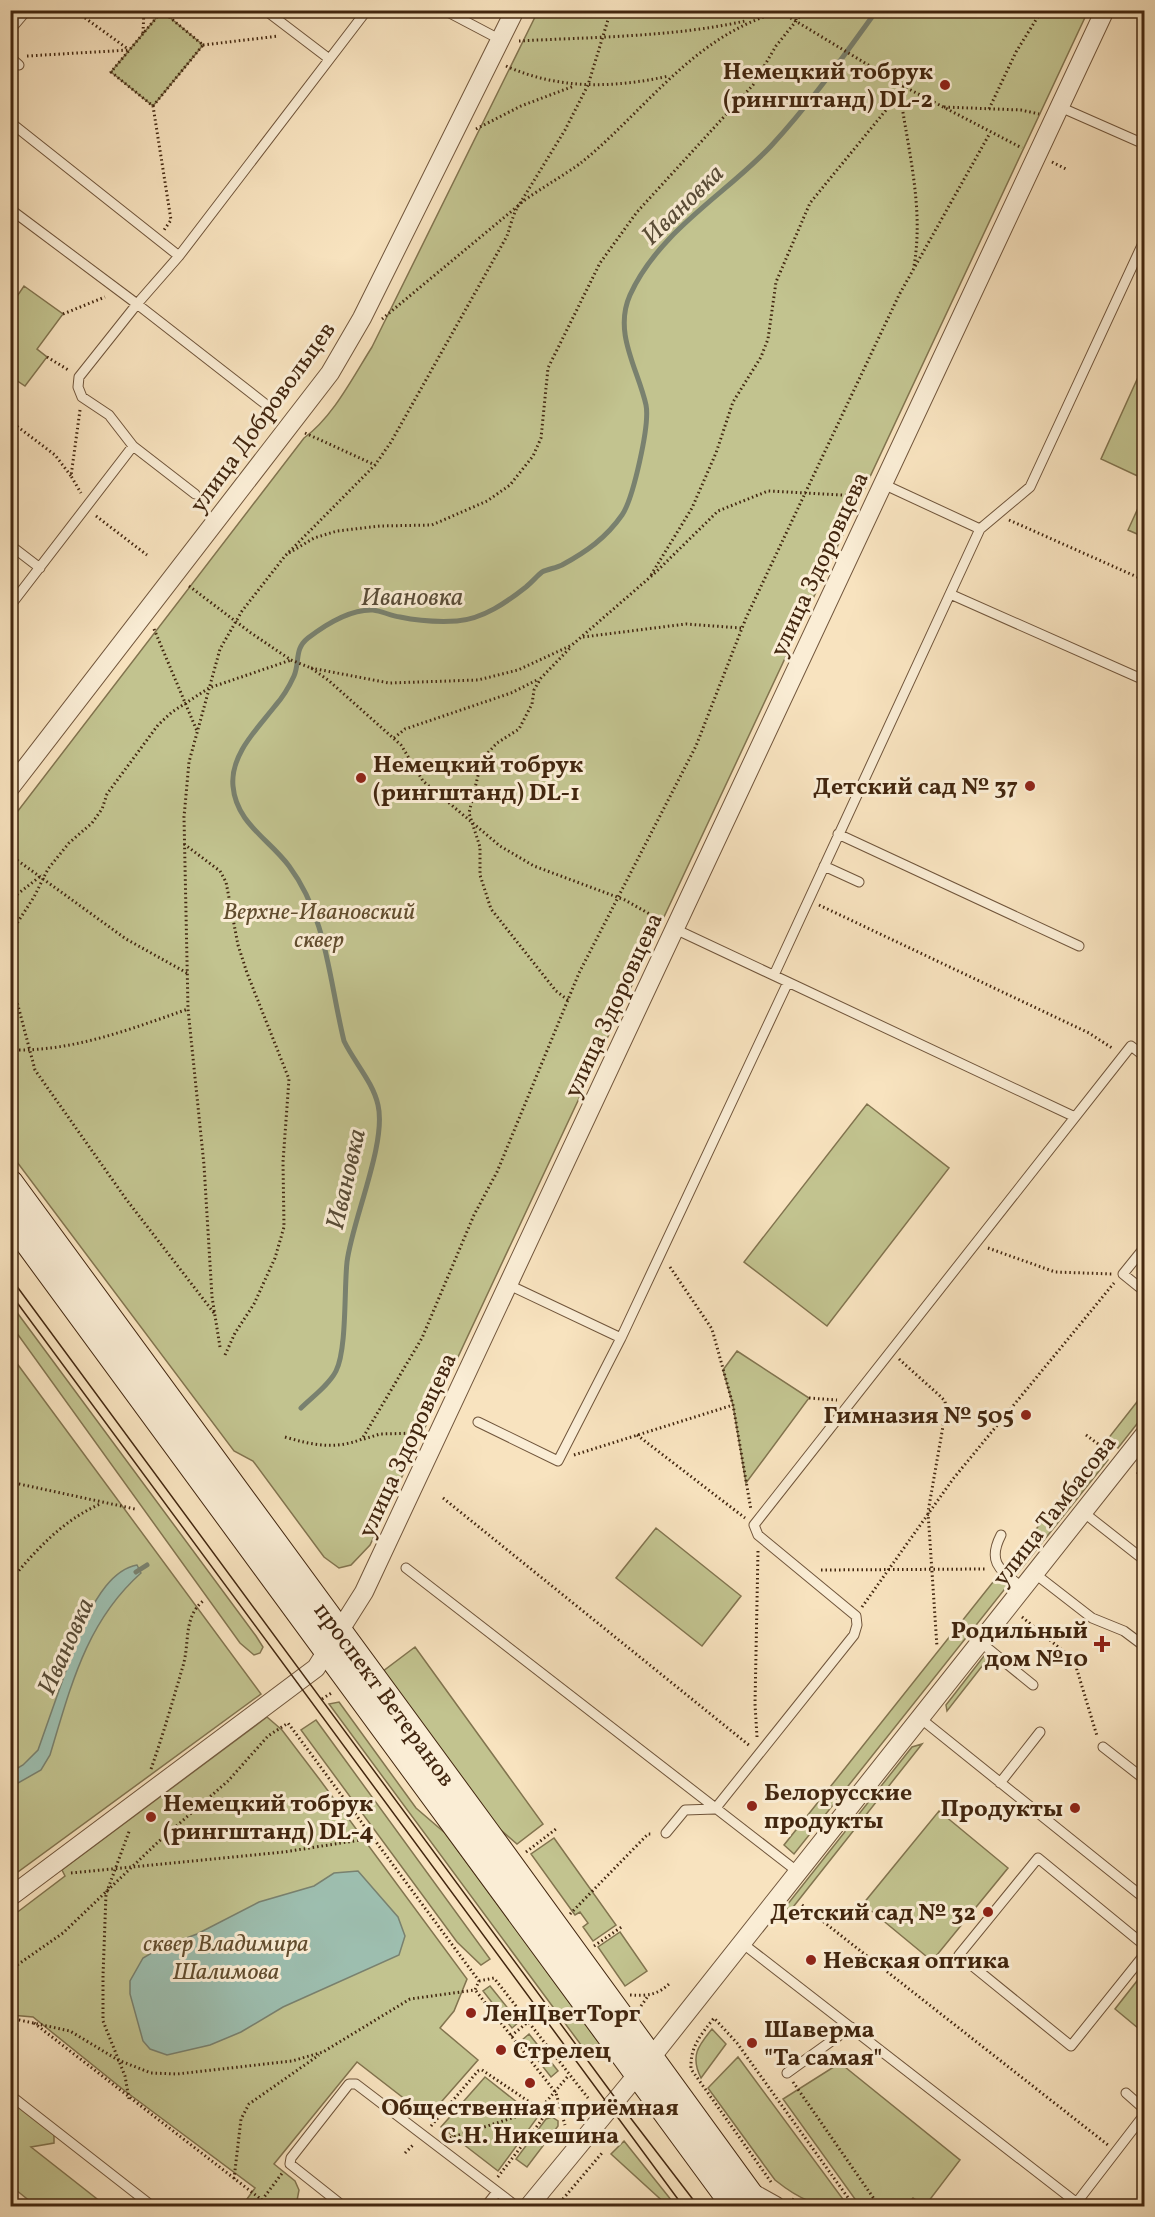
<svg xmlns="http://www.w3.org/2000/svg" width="1155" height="2217" font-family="Vollkorn,serif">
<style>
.green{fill:#c2c38f;stroke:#82744f;stroke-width:1.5}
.water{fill:#9dbeaf;stroke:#79816f;stroke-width:1.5}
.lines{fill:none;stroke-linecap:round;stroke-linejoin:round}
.stream{stroke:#79816f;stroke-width:5}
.lane-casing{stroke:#70553b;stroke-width:11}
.street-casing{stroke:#70553b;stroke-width:20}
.secondary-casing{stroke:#42260f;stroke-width:28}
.path{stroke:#42260f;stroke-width:3;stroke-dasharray:1.5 3;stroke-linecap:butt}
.lane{stroke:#faedd5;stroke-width:9}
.street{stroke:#faedd5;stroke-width:18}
.secondary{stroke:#faedd5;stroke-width:26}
.tram{stroke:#42260f;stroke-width:1.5}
.poi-dot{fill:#8f2418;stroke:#faedd5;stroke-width:2}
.labels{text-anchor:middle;stroke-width:6;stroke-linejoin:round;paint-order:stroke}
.poi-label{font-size:24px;font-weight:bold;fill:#42260f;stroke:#faedd5;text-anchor:start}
.street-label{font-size:24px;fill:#42260f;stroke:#faedd5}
.park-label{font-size:24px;font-style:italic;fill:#624d2f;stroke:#faedd5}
.water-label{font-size:26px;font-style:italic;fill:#594c37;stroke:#faedd5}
</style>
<rect width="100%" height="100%" fill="#f8e3bf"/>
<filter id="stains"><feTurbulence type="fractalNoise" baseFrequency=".00333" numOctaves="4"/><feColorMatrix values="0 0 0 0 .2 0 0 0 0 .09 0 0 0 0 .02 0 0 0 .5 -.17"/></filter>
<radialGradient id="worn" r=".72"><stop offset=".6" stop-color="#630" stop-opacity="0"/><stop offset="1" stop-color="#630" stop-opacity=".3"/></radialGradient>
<path class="green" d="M 162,11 L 203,45 L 153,106 L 111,72 Z
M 538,11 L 1088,11 L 370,1545 L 351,1565 L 339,1568 L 324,1557 L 253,1461 L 234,1451 L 11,1154 L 11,820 L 304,438 C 333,417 353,377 372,347 Z
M 24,286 L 63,314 L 37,349 L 47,357 L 25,386 L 10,376 L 11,305 Z
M 1144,364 L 1144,479 L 1101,459 Z
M 1144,495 L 1144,537 L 1128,530 Z
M 867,1104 L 949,1168 L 827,1326 L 744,1262 Z
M 10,1303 L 256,1636 L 263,1647 L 260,1653 L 254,1655 L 240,1643 L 11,1325 Z
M 737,1351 L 809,1398 L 746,1483 L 733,1405 L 723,1370 Z
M 10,1354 L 261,1694 L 11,1877 L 10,1877 Z
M 1144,1393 L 1144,1415 L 1118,1448 L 1107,1440 Z
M 1097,1452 L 1108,1460 L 1017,1574 L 1007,1566 Z
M 656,1528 L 741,1596 L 702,1646 L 616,1578 Z
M 997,1577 L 1008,1585 L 794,1854 L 784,1845 Z
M 415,1647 L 543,1824 L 517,1844 L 479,1811 L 378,1675 Z
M 984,1656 L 990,1656 L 947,1711 L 946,1705 Z
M 339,1702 L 416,1808 L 445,1833 L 600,2044 L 587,2053 L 329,1704 Z
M 267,1717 L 282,1730 L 320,1780 L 467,1979 L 454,2011 L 440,2028 L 478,2060 L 428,2117 L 357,2062 L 274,2164 L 295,2181 L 299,2190 L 296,2206 L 248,2206 L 244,2203 L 255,2188 L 125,2091 L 33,2017 L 11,2015 L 11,1917 L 65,1876 L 62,1870 Z
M 316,1720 L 490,1959 L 481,1965 L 457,1942 L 301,1730 Z
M 922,1744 L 786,1916 L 787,1905 L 912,1747 Z
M 939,1811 L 1008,1868 L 932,1961 L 863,1904 Z
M 554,1838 L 616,1925 L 593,1941 L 583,1927 L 588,1923 L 580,1912 L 575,1915 L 531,1854 Z
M 620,1932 L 647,1971 L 625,1986 L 598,1947 Z
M 1144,1972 L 1144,2033 L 1115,2009 Z
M 490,1986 L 519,2022 L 512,2028 L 483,1991 Z
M 712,2029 L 726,2044 L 701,2078 C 690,2056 698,2046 712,2029 Z
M 529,2034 L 558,2071 L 551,2077 L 522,2040 Z
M 738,2057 L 848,2206 C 816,2207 800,2200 775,2180 L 708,2088 Z
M 840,2063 L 960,2160 L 925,2206 L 913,2198 L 906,2206 L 860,2206 L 783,2099 Z
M 485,2077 L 537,2118 L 498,2171 L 441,2127 Z
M 11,2097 L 54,2129 L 54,2143 L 31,2147 L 106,2206 L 91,2206 L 86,2203 L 83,2206 L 36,2206 L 11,2186 Z
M 552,2117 L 558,2121 L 558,2126 L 527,2167 L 516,2159 L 546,2119 Z
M 624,2141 L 676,2206 L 668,2206 L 611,2154 Z"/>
<path class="water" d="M 137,1565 L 141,1573 C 86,1622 71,1686 50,1755 L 41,1770 L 11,1787 L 11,1772 L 23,1765 L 38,1750 L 82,1625 C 94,1603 110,1570 137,1565 Z
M 358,1871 L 398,1917 L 405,1936 L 399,1955 L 283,2007 L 241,2032 L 210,2045 L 167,2055 L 150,2049 L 143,2041 L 130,1994 L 130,1981 L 143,1958 L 160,1948 L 197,1934 L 259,1902 L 314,1886 L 334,1873 Z"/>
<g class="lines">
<path class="stream" d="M 301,1408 C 312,1397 329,1385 336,1371 C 347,1349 344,1289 347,1262 C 352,1221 387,1143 378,1105 C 373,1082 354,1062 344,1041 C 329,980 327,917 289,866 C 269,839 236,823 233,786 C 230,755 257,729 275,706 C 283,697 289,687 294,676 C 300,662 294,649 308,638 C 325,625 350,609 373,610 C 382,611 391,616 400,617 C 419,621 439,622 457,621 C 483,619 507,602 526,587 C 532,582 537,576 542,572 C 548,569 556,568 562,565 C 586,552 606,538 622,515 C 633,499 650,425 646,405 C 638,369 613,333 630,295 C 659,231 725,195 771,146 C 810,104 843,57 877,10
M 136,1572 L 147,1565"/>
<defs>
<path id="lane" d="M 265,10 L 328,58
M 444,10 L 501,40
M 10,30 L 27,10
M 10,57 L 19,65
M 1060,107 L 1144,144
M 10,122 L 179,256
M 10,209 L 137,304 L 179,256 L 367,10
M 195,494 L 133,446 L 109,415 L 82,397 L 78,387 L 79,377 L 137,304 L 264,403
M 980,529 L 1030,487 L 1144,241
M 10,545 L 40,568
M 950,594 L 1144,680
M 10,606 L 133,446
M 838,834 L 1079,946
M 824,866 L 859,882
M 675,929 L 1075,1117
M 774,975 L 980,529 L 883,484
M 1144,1248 L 1123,1274 L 1144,1291
M 509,1285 L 621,1338 L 788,982
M 478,1422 L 558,1461 L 621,1338
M 1083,1512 L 1144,1560
M 1001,1535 C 986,1564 1002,1571 1023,1588
M 406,1568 L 798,1872
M 1034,1573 L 1092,1618 L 1124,1631 L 1144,1646
M 980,1642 L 1033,1685
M 920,1718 L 1144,1898
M 1103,1747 L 1144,1779
M 1000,1783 L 1040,1732
M 666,1833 L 685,1810 L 715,1809 L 854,1635 L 857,1625 L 856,1616 L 758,1535 L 754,1525 L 1131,1046 L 1144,1056
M 742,1943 L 1077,2203
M 1144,1945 L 1038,1858 L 959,1955 L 1071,2046 L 1144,1955
M 787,2073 L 851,2027
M 1126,2093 L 1144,2109
M 10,2095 L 152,2206
M 343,2206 L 290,2164 L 291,2158 L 349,2084 L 356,2084 L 516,2206
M 486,2206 L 497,2192
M 1074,2206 L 1144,2115"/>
<path id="street" d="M 10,788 L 330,373 L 362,318 L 515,10
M 10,1897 L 316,1668 L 364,1592 L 1105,10
M 749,2191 L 776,2206
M 529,2206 L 650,2059 L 1144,1435"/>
<g id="secondary">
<path id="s1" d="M 10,1183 L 489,1836 L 758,2206"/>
<path d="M 10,1218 L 735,2206"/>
</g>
</defs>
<use href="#lane" class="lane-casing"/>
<use href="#street" class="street-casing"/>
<use href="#secondary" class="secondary-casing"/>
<path class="path" d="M 74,10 L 128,49
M 796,10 L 796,20
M 779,11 L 903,86 L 1022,148
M 143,33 L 144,10
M 519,41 C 592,37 674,37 745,21
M 203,45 L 279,36
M 27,56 L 129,50
M 506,66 C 559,90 614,88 669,76
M 903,86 L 900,93 C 908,150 924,208 914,266
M 153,106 L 203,45 L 162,11 L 111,72 L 153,106 L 171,220 L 164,230
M 944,107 L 1021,110 L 1039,114
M 989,109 L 1016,52 L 1042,10
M 476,129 L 521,106 L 574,86
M 1052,162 L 1066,169
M 63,314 L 105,297
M 382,319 L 519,205 L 565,130 L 588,85 L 611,10
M 47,357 L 70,371
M 80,410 L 71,476 L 81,493
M 10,421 L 55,455 L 71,476
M 305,433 L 375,465
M 96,516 L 147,555
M 1009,520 L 1144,580
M 289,553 L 314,538 L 337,531 L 380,526 L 432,525 L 487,501 L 510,485 L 533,456 L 541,438 L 548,368 L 600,263 L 637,212 L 753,85 L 776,46 L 805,10
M 651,575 L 692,508 L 716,453 L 733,402 L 761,357 L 768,339 L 776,282 L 810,203 L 900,93
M 189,586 L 251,633 L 291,660 L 311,668 L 328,680 L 401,745 L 423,781 L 500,846 L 534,866 L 625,900 L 660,920
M 154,629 L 197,731
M 583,637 L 686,624 L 741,628
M 311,668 L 389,683 L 478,680 L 518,670 L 572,645 L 656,572 L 718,511 L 768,491 L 860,496
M 394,738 L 405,729 L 511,693 L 539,679
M 184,844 L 220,871 L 226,882 L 238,945 L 247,973 L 289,1079 L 283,1162 L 284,1227 L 275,1258 L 254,1304 L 235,1333 L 225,1355
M 10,855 L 126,939 L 187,973
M 10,900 L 42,875
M 819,905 L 1089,1033 L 1112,1048
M 10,934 L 34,897 L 48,869 L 69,843 L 92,823 L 102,809 L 107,794 L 158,725 L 172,712 L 209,688 L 291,660
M 10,950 L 16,998 L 35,1070 L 126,1199 L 214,1313
M 568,1000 L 556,991 L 491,909 L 480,875 L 480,847 L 469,813 L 482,759 L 497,743 L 519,729 L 532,704 L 534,690 L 541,678 L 570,648
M 10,1050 C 72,1052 131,1029 188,1009
M 988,1248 L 1055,1272 L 1112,1274
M 670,1267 L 712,1329 L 733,1405 L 751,1510
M 220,1347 L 212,1297 L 204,1165 L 188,1009 L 184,817 L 189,762 L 220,649 L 242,611 L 285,556 L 375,465 L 391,442 L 507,236 C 510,227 513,215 518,206 C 524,198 570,172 582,162 C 647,109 695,34 780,12
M 899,1359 L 939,1395 L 945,1401 L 946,1409 L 928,1512 L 937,1647
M 809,1398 L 837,1400
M 637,1435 L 745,1518
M 1086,1435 L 1109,1452
M 285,1437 C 312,1445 335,1450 362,1439 L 422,1338 L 474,1215 L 497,1172 L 579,973 L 696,746 L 746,618 L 899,295 L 990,133
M 364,1439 L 380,1434 L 420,1433
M 574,1455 L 733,1405
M 1137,1472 L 1144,1478
M 10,1482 L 135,1509
M 443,1498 L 750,1746
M 821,1570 L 985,1569
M 10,1581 C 37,1549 62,1521 100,1504
M 862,1607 L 953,1479 L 1114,1283
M 1022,1617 L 1074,1660 L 1097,1736
M 322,1699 L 333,1692
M 757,1737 L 755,1704 L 758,1551
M 151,1769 C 163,1735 173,1700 183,1666 C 190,1642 183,1618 203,1601
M 526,1852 L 556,1829
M 71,1873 L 284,1852 L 373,1838
M 802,1905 L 1108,2145
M 570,1914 L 648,1834 L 653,1834
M 594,1946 L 623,1926
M 10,1970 L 63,1933 L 157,1843 L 228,1781 L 268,1736 L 288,1723 L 479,1981
M 479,1981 L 494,1978 L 588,2098
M 476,1991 L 556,2093 L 565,2125
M 630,1995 C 649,1996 658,1995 671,1982
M 641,2006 L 648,1996
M 10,2018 L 70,2031 L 118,2060 L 151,2073 L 177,2074 L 292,2061 L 323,2052 L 410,1999 L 475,1990 L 479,1981
M 34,2023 L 262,2200 L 266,2206
M 511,2036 L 528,2022
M 793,2082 L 879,2206
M 129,2099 L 125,2076 L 103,2021 L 103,1976 L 106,1894 L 130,1829
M 431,2126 L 478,2071 L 482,2070 L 540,2109 L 544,2116 L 541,2121 L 497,2178
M 450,2138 L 540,2109 L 569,2075
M 405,2153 L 414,2144
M 234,2179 L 241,2119 L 249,2104 L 319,2055
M 771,2182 L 691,2069 C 690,2047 700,2036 714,2018 L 737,2043 L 854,2206
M 792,2199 L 807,2206
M 262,2200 L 283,2172
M 557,2206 L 602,2153"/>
<use href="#lane" class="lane"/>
<use href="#street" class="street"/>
<use href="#secondary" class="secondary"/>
<path class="tram" d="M 10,1277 L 616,2099 L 698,2206
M 10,1293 L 683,2206"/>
</g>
<g class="poi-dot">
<circle cx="945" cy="85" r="6"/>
<circle cx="361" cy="778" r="6"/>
<circle cx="1030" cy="786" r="6"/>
<circle cx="1026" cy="1415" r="6"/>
<path d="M1099 1635h6v6h6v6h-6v6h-6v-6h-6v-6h6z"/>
<circle cx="752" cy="1806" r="6"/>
<circle cx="1075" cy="1808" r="6"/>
<circle cx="151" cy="1817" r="6"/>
<circle cx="988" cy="1912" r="6"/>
<circle cx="811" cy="1960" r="6"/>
<circle cx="471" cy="2013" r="6"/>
<circle cx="752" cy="2043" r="6"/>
<circle cx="501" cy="2050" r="6"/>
<circle cx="530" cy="2083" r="6"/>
</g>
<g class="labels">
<g class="poi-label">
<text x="933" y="79" text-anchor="end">Немецкий тобрук<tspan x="933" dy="28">(рингштанд) DL-2</tspan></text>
<text x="373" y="772">Немецкий тобрук<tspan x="373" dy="28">(рингштанд) DL-1</tspan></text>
<text x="1018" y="794" text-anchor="end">Детский сад № 37</text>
<text x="1014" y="1423" text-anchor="end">Гимназия № 505</text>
<text x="1088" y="1638" text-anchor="end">Родильный<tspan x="1088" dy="28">дом №10</tspan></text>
<text x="764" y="1800">Белорусские<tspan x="764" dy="28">продукты</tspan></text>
<text x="163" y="1811">Немецкий тобрук<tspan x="163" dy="28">(рингштанд) DL-4</tspan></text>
<text x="1063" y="1816" text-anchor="end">Продукты</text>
<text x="976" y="1920" text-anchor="end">Детский сад № 32</text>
<text x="823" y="1968">Невская оптика</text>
<text x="483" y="2021">ЛенЦветТорг</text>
<text x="764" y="2037">Шаверма<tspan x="764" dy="28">"Та самая"</tspan></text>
<text x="513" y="2058">Стрелец</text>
<text x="530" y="2115" text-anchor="middle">Общественная приёмная<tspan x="530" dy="28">С.Н. Никешина</tspan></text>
</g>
<g class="street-label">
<text transform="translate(262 417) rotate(-54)" y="8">улица Добровольцев</text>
<text transform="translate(819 564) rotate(-65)" y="8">улица Здоровцева</text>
<text transform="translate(613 1005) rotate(-65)" y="8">улица Здоровцева</text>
<text transform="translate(407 1445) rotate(-65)" y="8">улица Здоровцева</text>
<text transform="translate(1054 1510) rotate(-52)" y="8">улица Тамбасова</text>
<text dy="8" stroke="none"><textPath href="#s1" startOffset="634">проспект Ветеранов</textPath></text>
</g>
<g class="park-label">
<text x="319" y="919">Верхне-Ивановский<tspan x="319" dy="28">сквер</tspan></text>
<text x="226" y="1951">сквер Владимира<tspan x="226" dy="28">Шалимова</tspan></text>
</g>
<g class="water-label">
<text transform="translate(682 204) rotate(-44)" y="9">Ивановка</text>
<text x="412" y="605">Ивановка</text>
<text transform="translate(345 1179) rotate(-77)" y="9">Ивановка</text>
<text transform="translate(65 1646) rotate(-66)" y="9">Ивановка</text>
</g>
</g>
<rect width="1155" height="2217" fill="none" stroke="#f8e3bf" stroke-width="36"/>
<rect x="12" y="12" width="1131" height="2193" fill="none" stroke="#42260f" stroke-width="3"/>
<rect x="18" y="18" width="1119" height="2181" fill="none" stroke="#42260f" stroke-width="1.5"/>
<rect width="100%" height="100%" filter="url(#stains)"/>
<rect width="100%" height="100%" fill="url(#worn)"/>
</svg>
